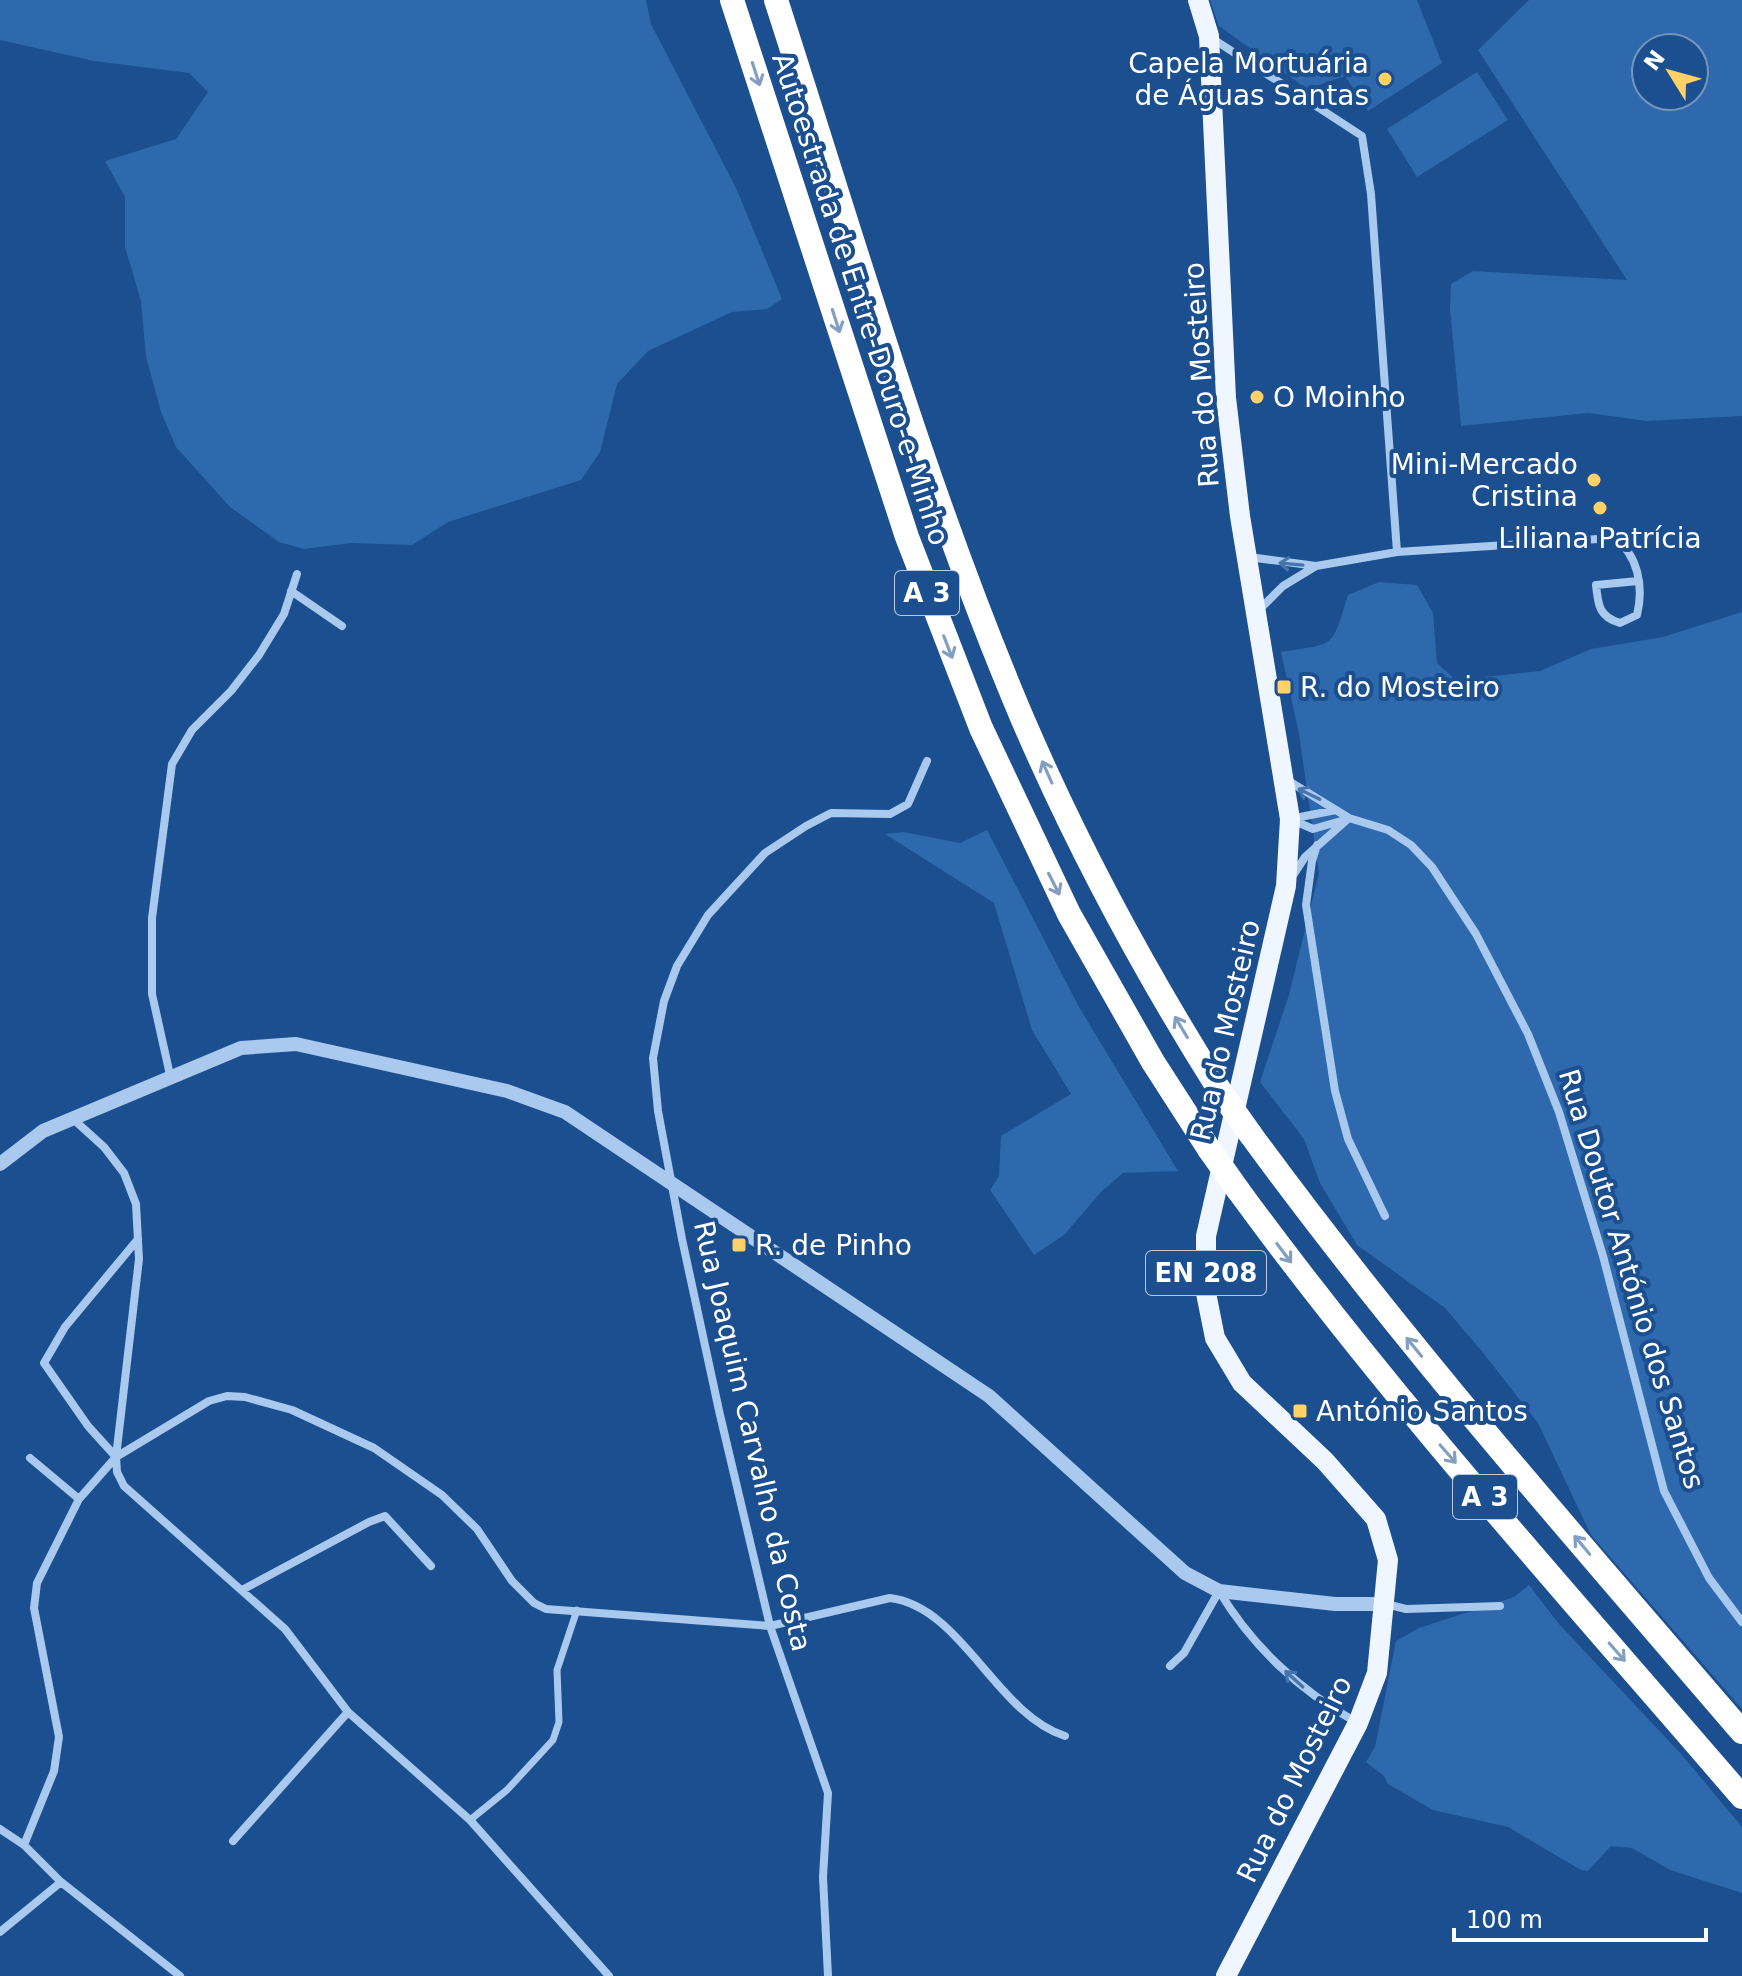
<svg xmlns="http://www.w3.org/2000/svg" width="1742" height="1976" font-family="'DejaVu Sans',sans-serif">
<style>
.green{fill:#2e69ad;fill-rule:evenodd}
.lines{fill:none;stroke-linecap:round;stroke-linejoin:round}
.pedestrian{stroke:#a9c9ee;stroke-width:7}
.minor{stroke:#a9c9ee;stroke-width:8}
.tertiary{stroke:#a9c9ee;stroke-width:14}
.primary{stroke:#f0f6ff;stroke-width:20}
.motorway{stroke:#fff;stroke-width:24}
.motorway-bridge{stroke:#fff;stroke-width:24}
.oneway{stroke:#829ec1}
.oneway2{stroke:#4674ac}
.poi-dot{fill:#ffd166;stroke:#1b4f8f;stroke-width:3}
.labels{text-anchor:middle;stroke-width:8;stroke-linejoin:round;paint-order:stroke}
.shield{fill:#1b4f8f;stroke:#bbcadd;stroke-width:2}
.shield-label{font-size:26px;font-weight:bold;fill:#fff}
.poi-label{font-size:28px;fill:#fff;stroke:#1b4f8f;text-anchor:start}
.street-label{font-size:28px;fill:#fff;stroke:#1b4f8f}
</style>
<rect width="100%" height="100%" fill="#1b4f8f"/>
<path class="green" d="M 0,0 L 646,0 L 651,24 L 736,188 L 782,299 L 767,309 L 732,312 L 648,351 L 617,384 L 600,452 L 581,480 L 448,522 L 412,545 L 351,543 L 304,549 L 279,542 L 230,507 L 176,447 L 161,412 L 146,356 L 141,301 L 125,247 L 125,197 L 105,161 L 176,139 L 208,92 L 189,73 L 94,61 L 0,40 Z
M 1210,0 L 1417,0 L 1442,63 L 1368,111 L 1345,76 L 1307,89 L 1219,26 Z
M 1529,0 L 1742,0 L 1742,416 L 1647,421 L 1588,413 L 1461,426 L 1450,308 L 1451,284 L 1473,271 L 1627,280 L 1478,50 ZM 1646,48 L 1694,48 L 1694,96 L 1646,96 Z
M 1477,72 L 1508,120 L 1417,177 L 1387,129 Z
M 1379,582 L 1417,585 L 1433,613 L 1437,663 L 1456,680 L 1540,671 L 1591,649 L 1663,637 L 1742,612 L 1742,1709 L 1591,1535 L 1538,1423 L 1484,1354 L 1445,1308 L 1357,1245 L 1320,1183 L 1304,1139 L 1260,1082 L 1289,995 L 1319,873 L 1299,734 L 1281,652 C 1337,643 1331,649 1348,595 Z
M 987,830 L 1079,1007 L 1178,1171 L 1123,1173 L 1101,1192 L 1064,1235 L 1034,1255 L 990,1190 L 999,1176 L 1001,1136 L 1071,1094 L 1032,1030 L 994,903 L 885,834 L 903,832 L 960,843 Z
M 1529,1585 L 1559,1624 L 1682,1755 L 1742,1827 L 1742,1893 L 1670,1870 L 1632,1848 L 1611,1846 L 1588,1871 L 1581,1870 L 1508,1827 L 1433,1810 L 1388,1784 L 1384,1776 L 1366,1762 L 1375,1747 L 1396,1641 L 1419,1628 L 1514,1597 Z"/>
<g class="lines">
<path class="pedestrian" d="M 470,1820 L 507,1790 L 553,1740 L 559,1722 L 557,1670 L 577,1610"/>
<path class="minor" d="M 1210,37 L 1362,136 L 1371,194 L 1397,552
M 1249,557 L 1316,566 L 1283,586 L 1257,612
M 1316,566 L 1397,552 L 1614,538 C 1638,554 1644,587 1637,615 L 1620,623 C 1599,617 1598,605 1596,585 L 1638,581
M 291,591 L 342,626
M 1287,780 L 1349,818 L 1388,830 L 1411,845 L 1432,867 L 1476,934 L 1528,1034 L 1559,1112 L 1603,1256 L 1664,1491 L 1709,1578 L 1742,1622
M 1290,819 L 1313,829 L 1341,821
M 1290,819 L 1336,810
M 1317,845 L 1312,861 L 1306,905 L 1335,1091 L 1348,1139 L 1385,1216
M 1292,877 L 1305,857 L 1349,818
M 170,1075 L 152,994 L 152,918 L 172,764 L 192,730 L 231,691 L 259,655 L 284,614 L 297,574
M 72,1118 L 104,1147 L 124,1173 L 136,1204 L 139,1259 L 116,1457 L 117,1472 L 124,1486 L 285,1629 L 348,1712 L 470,1820 L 609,1976
M 116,1457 L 88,1426 L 44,1363 L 65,1327 L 138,1239
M 30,1458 L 79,1499
M 242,1590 L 369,1522 L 385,1516 L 431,1566
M 1386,1604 L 1406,1609 L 1500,1606
M 1170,1666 L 1184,1653 L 1219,1591 C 1252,1646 1300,1691 1356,1722
M 0,1829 L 24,1845 L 61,1882 L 180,1976
M 233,1841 L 348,1712
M 24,1845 L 54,1771 L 59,1737 L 34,1608 L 37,1583 L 79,1499 L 116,1457 L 209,1401 L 227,1396 L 245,1397 L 292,1410 L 374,1448 L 442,1495 L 477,1529 L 512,1581 L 534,1603 L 546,1609 L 770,1626 L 890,1598 C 962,1607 996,1714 1065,1736
M 0,1932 L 61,1882
M 828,1976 L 823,1877 L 828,1793 L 770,1626 L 720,1415 L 682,1239 L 658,1111 L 653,1058 L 664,1001 L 677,966 L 708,915 L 765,853 L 806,826 L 831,813 L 890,814 L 908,804 L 927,761"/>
<path class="tertiary" d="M 0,1164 L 43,1131 L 241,1048 L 296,1044 L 507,1091 L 565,1112 L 989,1396 L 1185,1573 L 1219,1591 L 1335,1604 L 1385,1604"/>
<path class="primary" d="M 1198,0 L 1209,36 L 1226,398 L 1240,516 L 1290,819 L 1286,886 L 1206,1236 L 1206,1293 L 1215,1338 L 1242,1383 L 1325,1461 L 1376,1519 L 1388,1560 L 1377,1673 L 1358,1723 L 1226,1976"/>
<path class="motorway" d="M 732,0 L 907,537 L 981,728 L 1069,914 L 1153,1062 L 1209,1149
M 776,0 C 854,241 924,487 1023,720 C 1079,850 1146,974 1222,1094
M 1251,1135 C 1403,1343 1574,1536 1742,1732
M 1238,1190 C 1393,1402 1571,1598 1742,1797"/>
<path class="motorway-bridge" d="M 1222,1094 L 1251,1135
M 1209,1149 L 1238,1190"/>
</g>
<defs><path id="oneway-shaft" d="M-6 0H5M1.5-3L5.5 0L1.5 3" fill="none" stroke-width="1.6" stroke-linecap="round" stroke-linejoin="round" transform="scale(2)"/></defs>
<g class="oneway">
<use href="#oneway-shaft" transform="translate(756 74) rotate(72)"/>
<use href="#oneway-shaft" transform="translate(836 321) rotate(72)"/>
<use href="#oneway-shaft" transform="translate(948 647) rotate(69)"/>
<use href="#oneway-shaft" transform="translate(1047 772) rotate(-114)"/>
<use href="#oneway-shaft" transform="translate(1054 884) rotate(63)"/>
<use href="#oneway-shaft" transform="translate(1181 1027) rotate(-121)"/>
<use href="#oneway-shaft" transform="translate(1284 1253) rotate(53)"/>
<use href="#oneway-shaft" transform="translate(1414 1347) rotate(-129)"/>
<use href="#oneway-shaft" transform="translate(1448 1454) rotate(49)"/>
<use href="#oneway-shaft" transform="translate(1582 1545) rotate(-130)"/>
<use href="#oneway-shaft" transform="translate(1617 1652) rotate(49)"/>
</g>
<g class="oneway2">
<use href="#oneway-shaft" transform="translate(1291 564) rotate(-175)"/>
<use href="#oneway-shaft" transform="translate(1309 794) rotate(-154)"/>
<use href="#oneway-shaft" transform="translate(1294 1679) rotate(-138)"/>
</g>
<g class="poi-dot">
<circle cx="1385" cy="79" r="8"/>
<circle cx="1257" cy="397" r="8"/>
<circle cx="1594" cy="480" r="8"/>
<circle cx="1600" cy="508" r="8"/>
<rect x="1276" y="679" width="16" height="16" rx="4"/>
<rect x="731" y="1237" width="16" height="16" rx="4"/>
<rect x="1292" y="1403" width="16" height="16" rx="4"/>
</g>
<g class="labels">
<g class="shield">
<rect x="895" y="571" width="64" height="44" rx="6"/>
<rect x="1146" y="1251" width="120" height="44" rx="6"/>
<rect x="1453" y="1475" width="64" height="44" rx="6"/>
</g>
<g class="shield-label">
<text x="927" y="602">A 3</text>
<text x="1206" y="1282">EN 208</text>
<text x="1485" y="1506">A 3</text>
</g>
<g class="poi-label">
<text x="1369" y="73" text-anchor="end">Capela Mortuária<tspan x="1369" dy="32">de Águas Santas</tspan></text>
<text x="1273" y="407">O Moinho</text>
<text x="1578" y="474" text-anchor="end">Mini-Mercado<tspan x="1578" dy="32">Cristina</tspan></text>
<text x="1600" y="548" text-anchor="middle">Liliana Patrícia</text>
<text x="1300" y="697">R. do Mosteiro</text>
<text x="755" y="1255">R. de Pinho</text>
<text x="1316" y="1421">António Santos</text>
</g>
<g class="street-label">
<text transform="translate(861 299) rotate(72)" y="10">Autoestrada de Entre-Douro-e-Minho</text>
<text transform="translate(1201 375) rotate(-94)" y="10">Rua do Mosteiro</text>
<text transform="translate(1225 1030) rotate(-77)" y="10">Rua do Mosteiro</text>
<text transform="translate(1632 1279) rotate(73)" y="10">Rua Doutor António dos Santos</text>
<text transform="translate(753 1436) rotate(77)" y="10">Rua Joaquim Carvalho da Costa</text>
<text transform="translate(1294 1779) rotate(-64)" y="10">Rua do Mosteiro</text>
</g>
</g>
<g transform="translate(1670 72) rotate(307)"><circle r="38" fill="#1b4f8f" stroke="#7695bc" stroke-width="2"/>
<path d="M0-6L14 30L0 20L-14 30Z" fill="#ffd166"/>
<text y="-12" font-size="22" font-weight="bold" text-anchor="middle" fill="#ffffff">N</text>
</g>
<path d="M1454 1928v12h252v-12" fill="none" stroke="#ffffff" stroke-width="4"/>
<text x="1466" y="1928" font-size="24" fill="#ffffff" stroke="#1b4f8f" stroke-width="6" paint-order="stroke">100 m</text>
</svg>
